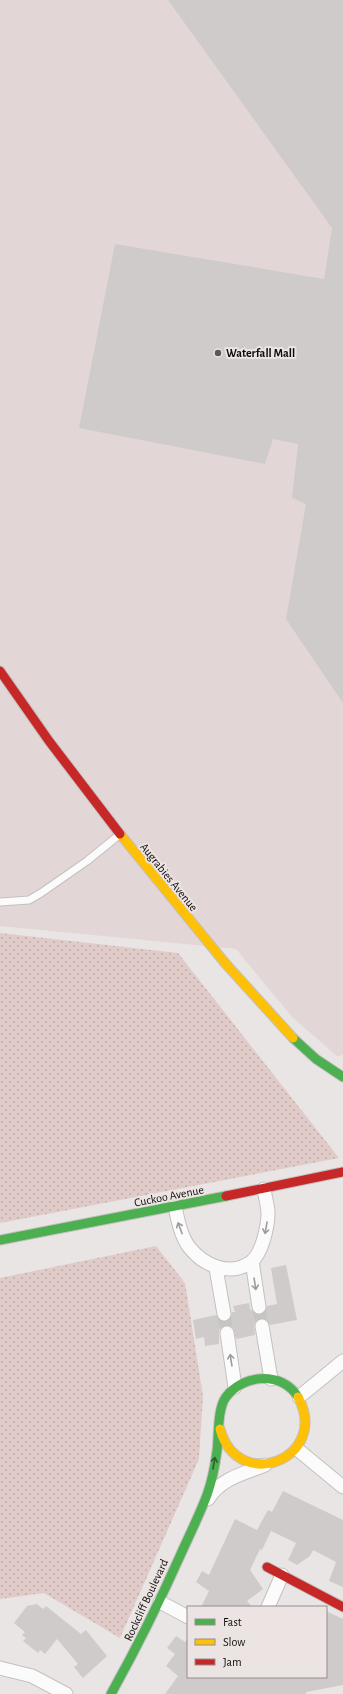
<svg xmlns="http://www.w3.org/2000/svg" width="343" height="1694" font-family="'Alegreya Sans',sans-serif">
<style>
.built{fill:#e2d7d6}
.grass{fill:url(#grass-dots)}
.building{fill:#cfcbcb}
.lines{fill:none;stroke-linecap:round;stroke-linejoin:round}
.street-tunnel{stroke:#c9c4c4;stroke-width:13;stroke-dasharray:13 6;stroke-linecap:butt}
.lane-casing{stroke:#c4c0c0;stroke-width:9}
.street-casing{stroke:#c4c0c0;stroke-width:15}
.fast-casing{stroke:#c4c0c0;stroke-width:11}
.slow-casing{stroke:#c4c0c0;stroke-width:11}
.jam-casing{stroke:#c4c0c0;stroke-width:11}
.lane{stroke:#fcfbfb;stroke-width:7}
.street{stroke:#fcfbfb;stroke-width:13}
.fast{stroke:#4caf50;stroke-width:9}
.slow{stroke:#ffc107;stroke-width:9}
.jam{stroke:#c62828;stroke-width:9}
.oneway{stroke:#9d9b9b}
.oneway2{stroke:#2e5e2e}
.poi-dot{fill:#5c5858;stroke:#ece4e3;stroke-width:1.5}
.labels{text-anchor:middle;stroke-width:4;stroke-linejoin:round;paint-order:stroke}
.poi-label{font-size:12px;font-weight:bold;fill:#0f0c0c;stroke:#ece4e3;text-anchor:start}
.street-label{font-size:12px;fill:#0f0c0c;stroke:#ece4e3}
</style>
<defs>
<pattern id="grass-dots" width="8" height="8" patternUnits="userSpaceOnUse"><rect width="8" height="8" fill="#e0cbc9"/><path d="M2 2h.1M6 6h.1" fill="none" stroke="#bfadab" stroke-width="1.8" stroke-linecap="round"/></pattern>
</defs>
<rect width="100%" height="100%" fill="#eae5e5"/>
<path class="built" d="M 0,0 L 343,0 L 343,1054 L 338,1057 L 293,1018 L 236,949 L 0,926 Z"/>
<path class="grass" d="M 0,933 L 178,953 L 339,1158 L 0,1223 Z
M 156,1246 L 185,1283 L 203,1396 L 199,1459 L 120,1638 L 44,1593 L 0,1599 L 0,1278 Z"/>
<path class="building" d="M 168,0 L 343,0 L 343,703 L 286,619 L 306,504 L 292,498 L 298,444 L 273,439 L 265,464 L 79,428 L 115,244 L 324,279 L 332,228 Z
M 286,1265 L 297,1320 L 270,1325 L 265,1319 L 260,1318 L 254,1324 L 255,1335 L 236,1339 L 233,1328 L 225,1325 L 219,1330 L 219,1344 L 205,1346 L 204,1337 L 196,1339 L 193,1320 L 216,1315 L 221,1321 L 226,1322 L 231,1317 L 232,1312 L 235,1312 L 233,1306 L 249,1303 L 250,1309 L 256,1314 L 260,1315 L 264,1313 L 267,1306 L 277,1304 L 271,1268 Z
M 283,1491 L 343,1520 L 343,1587 L 329,1581 L 336,1562 L 313,1550 L 310,1556 L 297,1565 L 288,1560 L 296,1543 L 271,1531 L 262,1550 L 260,1549 L 250,1570 L 263,1589 L 247,1601 L 252,1607 L 201,1607 L 209,1591 L 196,1582 L 202,1571 L 209,1575 L 235,1519 L 257,1530 L 268,1510 L 272,1512 Z
M 37,1604 L 43,1609 L 46,1606 L 81,1634 L 86,1630 L 107,1656 L 83,1678 L 74,1667 L 78,1664 L 57,1639 L 45,1654 L 40,1650 L 38,1653 L 23,1641 L 26,1638 L 22,1635 L 25,1632 L 14,1623 L 27,1606 Z
M 326,1611 L 343,1619 L 343,1685 L 306,1692 L 306,1694 L 165,1694 L 178,1676 L 166,1666 L 175,1654 L 167,1648 L 176,1636 L 185,1642 L 188,1638 L 188,1677 L 326,1677 Z"/>
<g class="lines">
<path class="street-tunnel" d="M 259,1307 L 262,1326
M 224,1314 L 227,1333"/>
<defs>
<path id="lane" d="M 0,902 L 29,900 L 41,893 L 87,861 L 119,835"/>
<path id="street" d="M 175,1207 C 178,1221 181,1236 189,1247 C 204,1266 230,1277 251,1262 C 262,1254 268,1226 268,1213 C 268,1206 265,1197 264,1189
M 252,1261 L 259,1307
M 216,1268 L 224,1314
M 262,1326 L 271,1379
M 227,1333 L 235,1387
M 299,1397 L 343,1361
M 297,1449 L 343,1487
M 208,1499 C 221,1478 243,1474 265,1465
M 160,1602 L 188,1617
M 268,1607 L 282,1575
M 0,1668 L 32,1676 L 66,1694"/>
<path id="fast" d="M 293,1038 L 316,1059 L 343,1077
M 0,1240 L 226,1196
M 111,1694 C 136,1649 159,1603 180,1556 C 189,1536 199,1516 207,1495 C 212,1481 215,1466 217,1451 C 219,1436 217,1409 226,1397 C 243,1374 282,1371 298,1397"/>
<path id="slow" d="M 120,834 L 225,963 L 293,1038
M 220,1429 C 238,1495 331,1458 298,1397"/>
<path id="jam" d="M 0,671 L 49,741 L 120,834
M 226,1196 L 343,1172
M 267,1567 L 343,1607"/>
</defs>
<use href="#lane" class="lane-casing"/>
<use href="#street" class="street-casing"/>
<use href="#fast" class="fast-casing"/>
<use href="#slow" class="slow-casing"/>
<use href="#jam" class="jam-casing"/>
<use href="#lane" class="lane"/>
<use href="#street" class="street"/>
<use href="#fast" class="fast"/>
<use href="#slow" class="slow"/>
<use href="#jam" class="jam"/>
</g>
<defs><path id="oneway-shaft" d="M-6 0H5M1.5-3L5.5 0L1.5 3" fill="none" stroke-width="1.6" stroke-linecap="round" stroke-linejoin="round"/></defs>
<g class="oneway">
<use href="#oneway-shaft" transform="translate(180 1228) rotate(-111)"/>
<use href="#oneway-shaft" transform="translate(266 1228) rotate(100)"/>
<use href="#oneway-shaft" transform="translate(255 1284) rotate(81)"/>
<use href="#oneway-shaft" transform="translate(231 1360) rotate(-99)"/>
</g>
<use class="oneway2" href="#oneway-shaft" transform="translate(214 1463) rotate(-80)"/>
<circle class="poi-dot" cx="218" cy="353" r="4"/>
<g class="labels">
<g class="poi-label">
<text x="226" y="357">Waterfall Mall</text>
</g>
<g class="street-label">
<text transform="translate(169 877) rotate(51)" y="4">Augrabies Avenue</text>
<text transform="translate(169 1196) rotate(-11)" y="4">Cuckoo Avenue</text>
<text transform="translate(146 1600) rotate(-65)" y="4">Rockcliff Boulevard</text>
</g>
</g>
<rect x="187" y="1606" width="140" height="72" fill="#ece4e3" stroke="#948e8d"/>
<rect x="195" y="1619" width="20" height="6" fill="#4caf50" stroke="#948e8d"/>
<text x="223" y="1626" font-size="12" fill="#0f0c0c">Fast</text>
<rect x="195" y="1639" width="20" height="6" fill="#ffc107" stroke="#948e8d"/>
<text x="223" y="1646" font-size="12" fill="#0f0c0c">Slow</text>
<rect x="195" y="1659" width="20" height="6" fill="#c62828" stroke="#948e8d"/>
<text x="223" y="1666" font-size="12" fill="#0f0c0c">Jam</text>
</svg>
